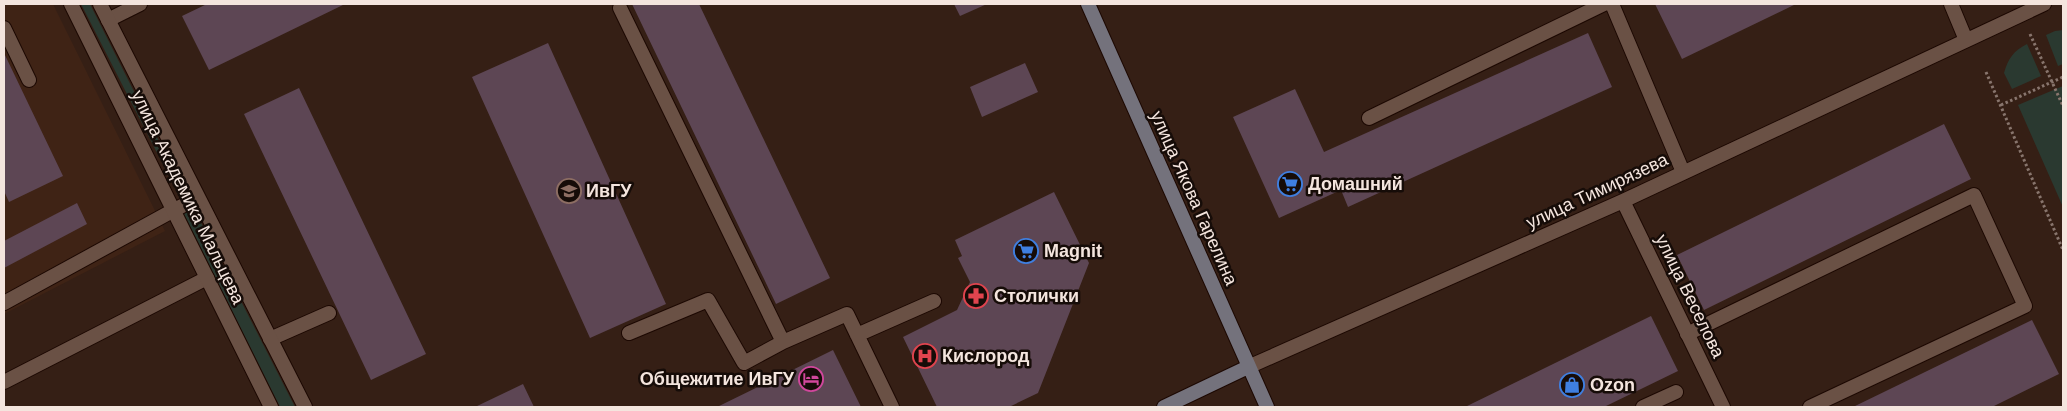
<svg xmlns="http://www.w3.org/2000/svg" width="2067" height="411" font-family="Helvetica,sans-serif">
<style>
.built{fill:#3f2315}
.green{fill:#2a3930}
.building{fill:#5d4654}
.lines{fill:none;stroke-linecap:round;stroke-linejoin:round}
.service-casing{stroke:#1c0802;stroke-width:16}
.minor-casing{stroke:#1c0802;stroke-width:16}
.secondary-casing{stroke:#1c0802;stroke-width:16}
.path{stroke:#88756d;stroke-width:3;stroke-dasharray:2.5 2.5;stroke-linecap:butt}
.service{stroke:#6a5145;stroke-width:14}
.minor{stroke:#6a5145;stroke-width:14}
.secondary{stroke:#74727c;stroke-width:14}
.labels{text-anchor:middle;stroke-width:5;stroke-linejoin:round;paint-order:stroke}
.poi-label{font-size:18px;font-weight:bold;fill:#f4e5de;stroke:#160c08;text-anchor:start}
.street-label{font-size:18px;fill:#f4e5de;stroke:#160c08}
</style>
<rect width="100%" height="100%" fill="#351f15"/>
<path class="built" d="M 4,4 L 53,4 L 165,231 L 4,314 Z"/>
<path class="green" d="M 81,4 L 90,4 L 184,191 L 178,194 Z
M 2063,30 L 2063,64 L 2058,66 L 2046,35 L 2055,31 Z
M 2027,44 L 2041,76 L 2012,89 L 2004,73 C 2008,59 2013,51 2027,44 Z
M 2063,86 L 2063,207 L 2018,105 Z
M 193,207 L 295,407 L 280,407 L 183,212 Z"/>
<path class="building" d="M 207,4 L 345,4 L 209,70 L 182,16 Z
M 632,4 L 699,4 L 830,278 L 776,304 Z
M 954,4 L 987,4 L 960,16 Z
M 1655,4 L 1796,4 L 1682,59 Z
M 1588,33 L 1612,87 L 1348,207 L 1341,190 L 1279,218 L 1233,117 L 1295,89 L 1324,152 Z
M 548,43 L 666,304 L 590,338 L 472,77 Z
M 4,53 L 63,176 L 9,202 L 4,191 Z
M 1025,63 L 1038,92 L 982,117 L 970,87 Z
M 299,88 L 426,354 L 371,380 L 244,114 Z
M 1944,124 L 1971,179 L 1704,310 L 1677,255 Z
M 1054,192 L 1089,263 L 1038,393 L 1009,407 L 937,407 L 903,337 L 957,310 L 970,282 L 958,258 L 962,256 L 955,240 Z
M 77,203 L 87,224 L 4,268 L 4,241 Z
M 1651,316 L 1678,371 L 1604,407 L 1465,407 Z
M 2032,320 L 2059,374 L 1992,407 L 1853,407 Z
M 833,350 L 861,407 L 717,407 Z
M 523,384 L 534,407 L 475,407 Z"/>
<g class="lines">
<defs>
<path id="service" d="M 1612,4 L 1683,172
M 620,8 L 783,342 L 847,314 L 892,407
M 108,20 L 140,4
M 4,28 L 29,80
M 1369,118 L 1604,4
M 4,303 L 174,210
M 629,333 L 708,300 L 744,363 L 783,342
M 1687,334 L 1974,195 L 2025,306 L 1810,407
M 857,335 L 934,301
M 270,339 L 329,313
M 4,382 L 207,278
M 1643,407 L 1676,392"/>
<path id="minor" d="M 71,4 L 271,407
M 100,4 L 305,407
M 1951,4 L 1966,40
M 1623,201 L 1723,407
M 174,210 L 198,198
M 1248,367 L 1623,201 L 2044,4"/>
<path id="secondary" d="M 1088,4 L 1267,407
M 1164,407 L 1248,367"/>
</defs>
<use href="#service" class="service-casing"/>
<use href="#minor" class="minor-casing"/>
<use href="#secondary" class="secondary-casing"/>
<path class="path" d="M 2030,34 L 2063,106
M 1986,72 L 2063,250
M 2001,105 L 2063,77"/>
<use href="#service" class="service"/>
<use href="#minor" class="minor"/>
<use href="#secondary" class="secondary"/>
</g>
<defs>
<symbol id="supermarket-ring" viewBox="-11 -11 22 22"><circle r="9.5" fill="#160c08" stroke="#3f7fe0" stroke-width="1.5"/><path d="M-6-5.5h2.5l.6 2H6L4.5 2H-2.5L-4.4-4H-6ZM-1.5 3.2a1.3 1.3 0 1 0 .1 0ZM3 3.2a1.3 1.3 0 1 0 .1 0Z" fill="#3f7fe0"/></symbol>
<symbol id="university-ring" viewBox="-11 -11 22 22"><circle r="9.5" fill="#160c08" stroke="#8d6e63" stroke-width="1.5"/><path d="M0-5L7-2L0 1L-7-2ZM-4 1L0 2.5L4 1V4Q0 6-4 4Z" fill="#8d6e63"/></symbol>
<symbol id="pharmacy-ring" viewBox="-11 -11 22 22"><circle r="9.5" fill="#160c08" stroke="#e0444e" stroke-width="1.5"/><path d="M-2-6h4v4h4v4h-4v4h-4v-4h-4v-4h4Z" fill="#e0444e"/></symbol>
<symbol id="hospital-ring" viewBox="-11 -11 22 22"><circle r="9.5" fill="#160c08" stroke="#e0444e" stroke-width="1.5"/><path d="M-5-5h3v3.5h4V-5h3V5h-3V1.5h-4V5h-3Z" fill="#e0444e"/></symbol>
<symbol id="hotel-ring" viewBox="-11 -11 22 22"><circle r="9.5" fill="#160c08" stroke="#d1479c" stroke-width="1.5"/><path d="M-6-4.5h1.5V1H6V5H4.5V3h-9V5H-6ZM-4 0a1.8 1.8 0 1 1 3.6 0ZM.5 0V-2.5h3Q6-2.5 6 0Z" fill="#d1479c"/></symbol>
<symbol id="shop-ring" viewBox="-11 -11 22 22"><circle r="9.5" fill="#160c08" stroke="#3f7fe0" stroke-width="1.5"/><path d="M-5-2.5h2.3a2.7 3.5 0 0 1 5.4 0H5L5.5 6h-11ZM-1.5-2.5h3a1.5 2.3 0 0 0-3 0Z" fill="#3f7fe0"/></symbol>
</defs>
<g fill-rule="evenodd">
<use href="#supermarket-ring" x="1276" y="170" width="28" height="28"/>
<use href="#university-ring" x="555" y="177" width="28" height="28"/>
<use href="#supermarket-ring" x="1012" y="237" width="28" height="28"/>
<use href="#pharmacy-ring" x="962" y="282" width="28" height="28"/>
<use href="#hospital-ring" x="911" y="342" width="28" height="28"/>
<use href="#hotel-ring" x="797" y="365" width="28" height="28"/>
<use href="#shop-ring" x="1558" y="371" width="28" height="28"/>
</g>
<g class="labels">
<g class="poi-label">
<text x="1308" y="190">Домашний</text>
<text x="586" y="197">ИвГУ</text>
<text x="1044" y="257">Magnit</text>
<text x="994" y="302">Столички</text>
<text x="942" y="362">Кислород</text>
<text x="794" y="385" text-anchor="end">Общежитие ИвГУ</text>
<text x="1590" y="391">Ozon</text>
</g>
<g class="street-label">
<text transform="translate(1597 191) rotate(-25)" y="6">улица Тимирязева</text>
<text transform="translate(188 197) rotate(64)" y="6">улица Академика Мальцева</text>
<text transform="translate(1194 198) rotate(66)" y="6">улица Якова Гарелина</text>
<text transform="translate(1690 296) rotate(64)" y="6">улица Веселова</text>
</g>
</g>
<rect width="2067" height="411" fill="none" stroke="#f4e5de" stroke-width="10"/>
</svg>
